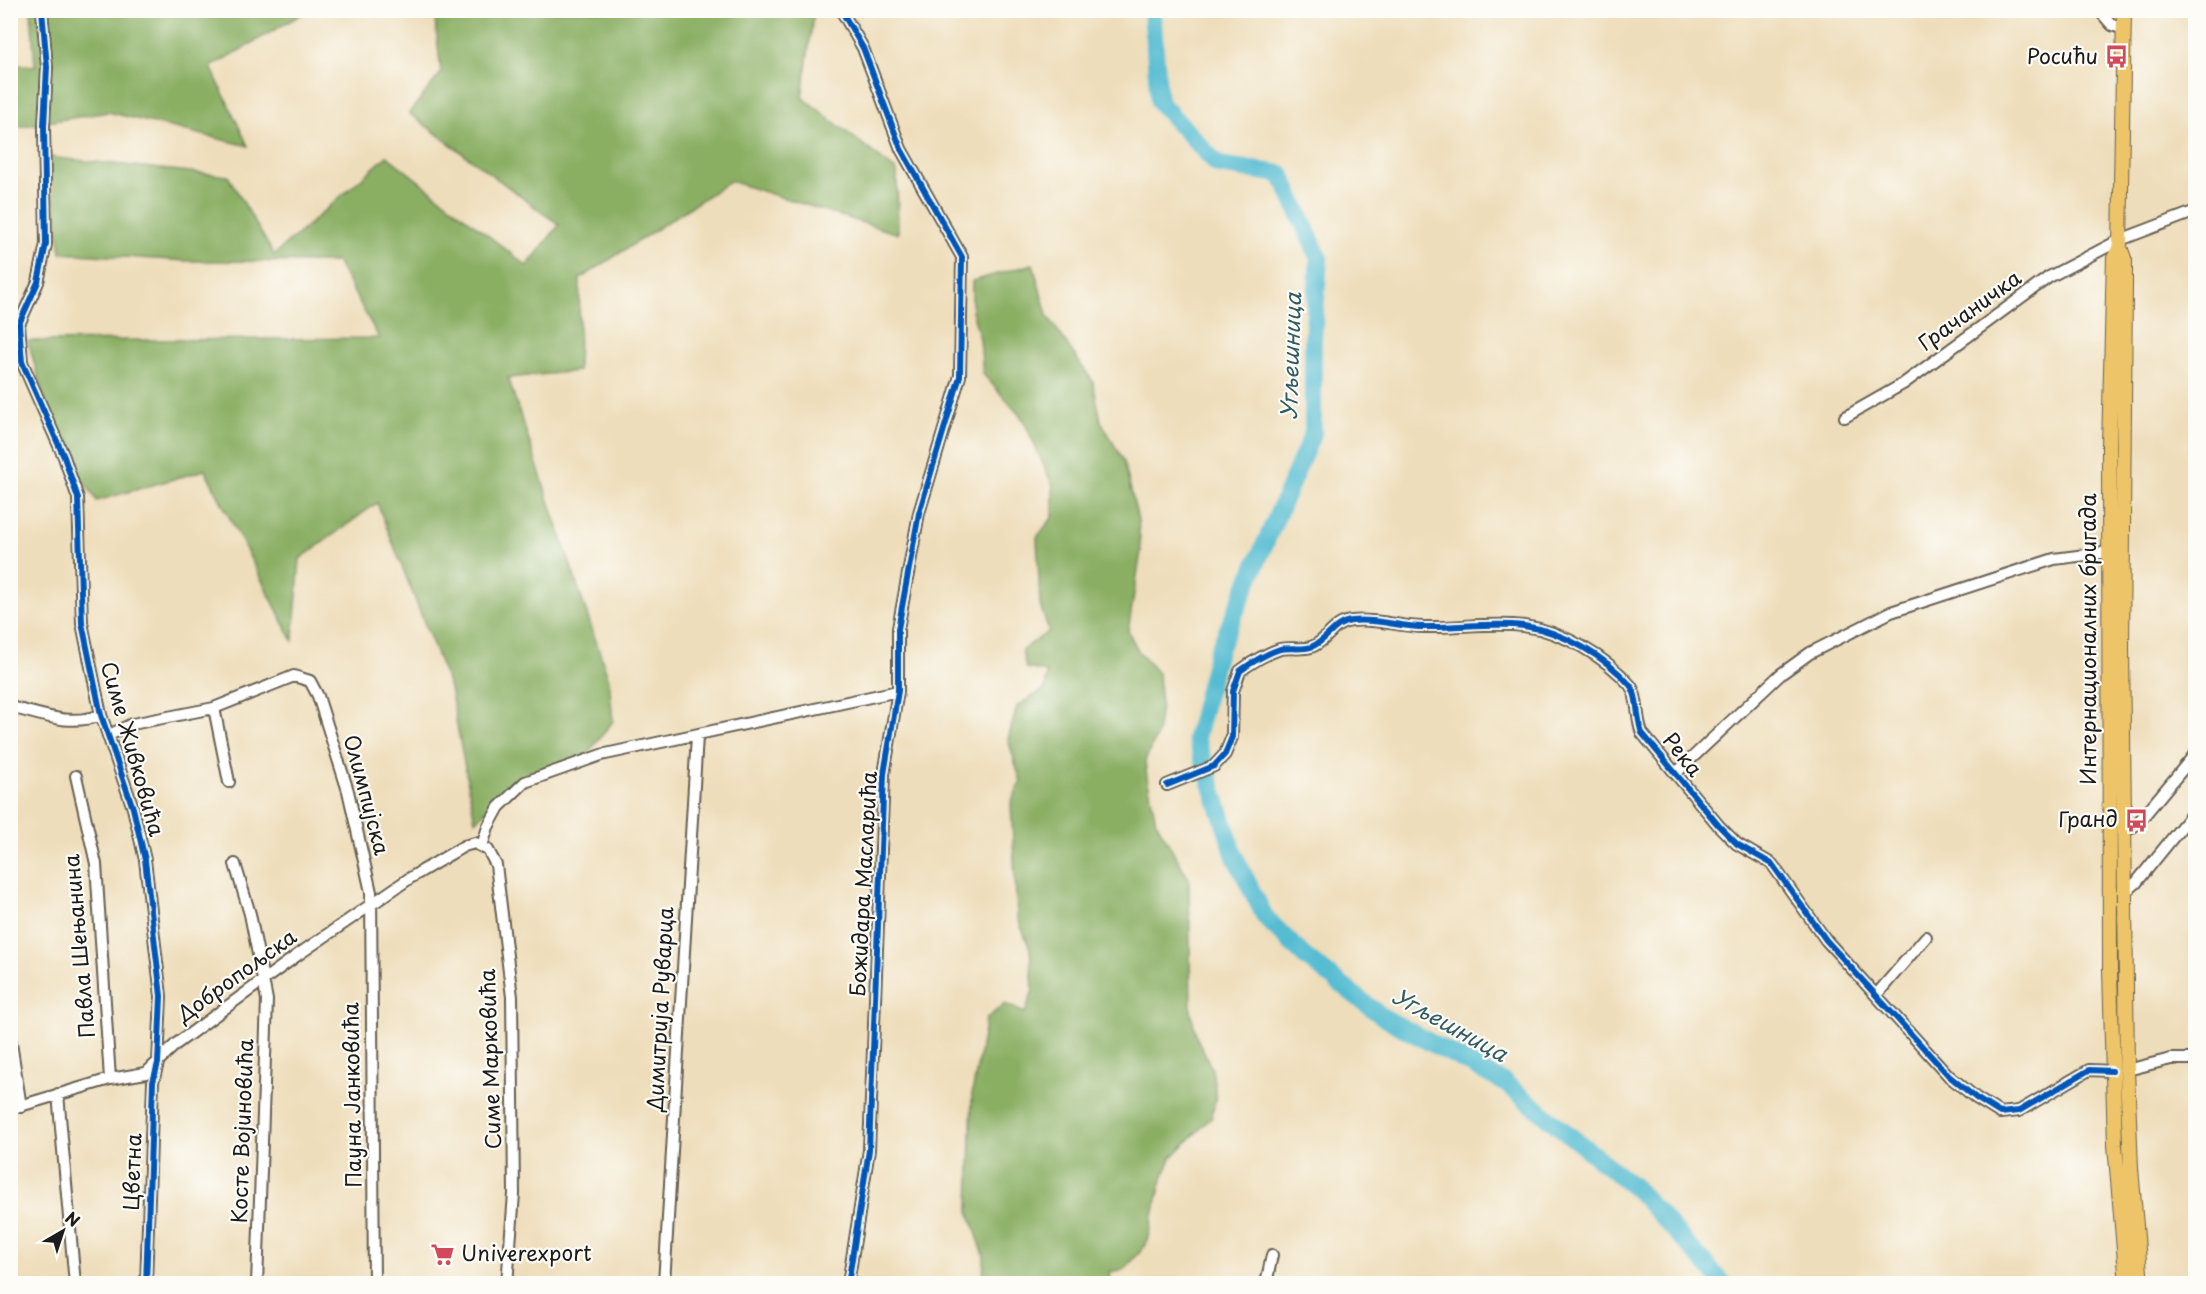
<svg xmlns="http://www.w3.org/2000/svg" width="2206" height="1294" font-family="'Playpen Sans',sans-serif">
<style>
.forest{fill:#8aaf64;stroke:#536640;stroke-width:1.5}
.lines{fill:none;stroke-linecap:round;stroke-linejoin:round}
.river{stroke:#54bcd1;stroke-width:18}
.minor-casing{stroke:#666053;stroke-width:14}
.major-casing{stroke:#666053;stroke-width:16}
.minor{stroke:#fff;stroke-width:10}
.major{stroke:#eec469;stroke-width:14}
.cycleway-casing{stroke:#fdfcf7;stroke-width:10}
.cycleway{stroke:#0057b8;stroke-width:6}
.labels{text-anchor:middle;stroke-width:4.5;stroke-linejoin:round;paint-order:stroke}
.poi-label{font-size:21px;fill:#1c1c1c;stroke:#fdfcf7;text-anchor:end}
.street-label{font-size:21px;fill:#1c1c1c;stroke:#fdfcf7}
.water-label{font-size:22px;font-style:italic;fill:#325c64;stroke:#fdfcf7}
</style>
<rect width="100%" height="100%" fill="#fdfcf7"/>
<filter id="ink" filterUnits="userSpaceOnUse"><feTurbulence type="fractalNoise" baseFrequency=".0167" numOctaves="2"/><feDisplacementMap in="SourceGraphic" scale="12" xChannelSelector="R" yChannelSelector="G"/><feConvolveMatrix kernelMatrix="1 2 1 2 8 2 1 2 1" color-interpolation-filters="sRGB"/></filter>
<filter id="wash" filterUnits="userSpaceOnUse"><feTurbulence type="fractalNoise" baseFrequency=".008" numOctaves="4" result="noise"/><feDisplacementMap in="SourceGraphic" scale="24" xChannelSelector="R" yChannelSelector="G"/><feGaussianBlur stdDeviation="1.35" result="paint"/><feColorMatrix in="noise" values="0 0 0 0 0 0 0 0 0 0 0 0 0 0 0 0 0 1.4 0 .05"/><feComposite in="paint" operator="in"/></filter>
<g filter="url(#wash)">
<rect width="100%" height="100%" fill="#eeddba"/>
<path class="forest" d="M 31,11 L 307,11 L 211,67 L 248,146 L 108,112 L 11,128 L 11,64 L 35,66 Z
M 434,11 L 814,11 L 802,97 L 897,171 L 898,234 L 730,181 L 580,279 L 578,371 L 508,378 L 609,680 L 613,721 L 583,760 L 520,779 L 475,821 L 450,688 L 377,503 L 300,559 L 293,641 L 205,470 L 97,501 L 56,440 L 28,341 L 379,338 L 337,262 L 187,261 L 61,253 L 49,157 L 228,176 L 274,255 L 387,156 L 527,266 L 559,225 L 409,113 L 441,73 Z
M 1033,264 L 1047,315 L 1093,382 L 1101,421 L 1124,462 L 1138,520 L 1141,551 L 1128,631 L 1139,652 L 1158,673 L 1161,705 L 1157,735 L 1145,761 L 1147,777 L 1156,822 L 1189,879 L 1191,1013 L 1197,1038 L 1212,1069 L 1216,1094 L 1212,1117 L 1171,1158 L 1161,1183 L 1146,1245 L 1125,1269 L 1109,1272 L 1110,1283 L 983,1283 L 984,1256 L 969,1211 L 972,1094 L 986,1019 L 1005,1004 L 1025,1013 L 1033,990 L 1030,949 L 1017,916 L 1011,803 L 1021,782 L 1008,739 L 1017,706 L 1045,689 L 1047,672 L 1026,668 L 1022,650 L 1049,631 L 1040,605 L 1037,537 L 1053,517 L 1053,486 L 1023,419 L 983,374 L 980,339 L 972,311 L 972,281 Z"/>
<g class="lines">
<path class="river" d="M 1152,10 L 1159,102 L 1218,165 L 1281,174 L 1319,258 L 1313,339 L 1313,433 L 1217,654 L 1196,738 L 1205,766
M 1207,771 L 1235,857 L 1265,917 L 1304,956 L 1383,1017 L 1505,1083 L 1635,1188 L 1724,1284"/>
</g>
</g>
<g filter="url(#ink)">
<g class="lines">
<defs>
<path id="minor" d="M 42,10 L 47,67 L 44,126 L 46,244 L 38,282 L 19,324 L 22,362 L 64,457 L 78,498 L 82,623 L 101,715 L 133,808 L 145,860 L 161,996 L 158,1063 L 153,1082 L 146,1284
M 841,10 L 863,48 L 901,149 L 962,257 L 960,376 L 919,513 L 898,629 L 898,691 L 884,774 L 869,1150 L 848,1284
M 2099,10 L 2112,25 L 2124,29
M 1845,417 L 1903,384 L 2049,277 L 2120,240 L 2196,211
M 10,707 C 41,714 69,727 101,715
M 214,708 L 229,782
M 109,735 L 132,724 L 214,708 L 294,676 L 310,681 L 318,696 L 348,791 L 371,892 L 374,1284
M 1676,773 L 1781,674 L 1810,653 L 1891,612 L 2054,559 L 2109,552
M 76,776 L 96,864 L 110,1079
M 1167,785 L 1214,766 L 1225,754 L 1232,737 L 1233,691 L 1240,671 C 1252,662 1265,654 1280,649 C 1289,647 1301,650 1311,647 C 1328,641 1333,622 1352,621 C 1376,618 1400,627 1424,627 C 1457,628 1491,622 1524,626 C 1562,631 1606,657 1630,685 C 1639,696 1636,719 1642,733 L 1719,826 L 1737,844 L 1772,864 L 1826,940 L 1949,1076 L 1976,1098 L 2000,1113 L 2019,1111 L 2089,1070 L 2112,1071
M 2125,832 L 2137,824 L 2196,753
M 482,846 L 488,827 L 499,807 L 525,782 L 601,755 L 898,691
M 235,864 L 250,914 L 267,1000 L 257,1284
M 2126,891 L 2136,883 L 2196,809
M 1877,994 L 1926,937
M 10,1036 L 21,1107
M 2127,1070 L 2171,1059 L 2196,1059
M 58,1094 L 75,1284
M 10,1109 L 110,1079 L 146,1073 L 176,1044 L 299,954 L 410,878 L 464,846 L 475,843 L 488,850 L 496,865 L 512,997 L 514,1194 L 507,1284
M 664,1284 L 697,736
M 1266,1284 L 1272,1255"/>
<path id="major" d="M 2124,10 L 2120,247 L 2125,261 L 2125,286 L 2122,648 L 2127,1070 L 2131,1168 L 2141,1284
M 2120,247 L 2114,258 L 2109,446 L 2110,970 L 2115,1145 L 2127,1284"/>
</defs>
<use href="#minor" class="minor-casing"/>
<use href="#major" class="major-casing"/>
<use href="#minor" class="minor"/>
<use href="#major" class="major"/>
<defs>
<path id="cycleway" d="M 42,10 L 47,67 L 44,126 L 46,244 L 38,282 L 19,324 L 22,362 L 64,457 L 78,498 L 82,623 L 101,715 L 133,808 L 145,860 L 161,996 L 158,1063 L 153,1082 L 146,1284
M 841,10 L 863,48 L 901,149 L 962,257 L 960,376 L 919,513 L 898,629 L 898,691 L 884,774 L 869,1150 L 848,1284
M 1167,785 L 1214,766 L 1225,754 L 1232,737 L 1233,691 L 1240,671 C 1252,662 1265,654 1280,649 C 1289,647 1301,650 1311,647 C 1328,641 1333,622 1352,621 C 1376,618 1400,627 1424,627 C 1457,628 1491,622 1524,626 C 1562,631 1606,657 1630,685 C 1639,696 1636,719 1642,733 L 1719,826 L 1737,844 L 1772,864 L 1826,940 L 1949,1076 L 1976,1098 L 2000,1113 L 2019,1111 L 2089,1070 L 2112,1071"/>
</defs>
<use href="#cycleway" class="cycleway-casing"/>
<use href="#cycleway" class="cycleway"/>
</g>
</g>
<defs>
<symbol id="bus-bare" viewBox="-9 -9 18 18"><path d="M-5-6H5V4H4V6H2V4H-2V6H-4V4H-5ZM-3.5-4V0h7V-4ZM-3.5 1.2v1.5H-2V1.2ZM2 1.2v1.5H3.5V1.2Z" fill="#d1495b" stroke="#fdfcf7" stroke-width="2.5" paint-order="stroke"/></symbol>
<symbol id="supermarket-bare" viewBox="-9 -9 18 18"><path d="M-6-5.5h2.5l.6 2H6L4.5 2H-2.5L-4.4-4H-6ZM-1.5 3.2a1.3 1.3 0 1 0 .1 0ZM3 3.2a1.3 1.3 0 1 0 .1 0Z" fill="#d1495b" stroke="#fdfcf7" stroke-width="2.5" paint-order="stroke"/></symbol>
</defs>
<g fill-rule="evenodd">
<use href="#bus-bare" x="2100" y="40" width="33" height="33"/>
<use href="#bus-bare" x="2120" y="804" width="33" height="33"/>
<use href="#supermarket-bare" x="426" y="1238" width="33" height="33"/>
</g>
<g class="labels">
<g class="poi-label">
<text x="2098" y="64">Росићи</text>
<text x="2118" y="827">Гранд</text>
<text x="461" y="1261" text-anchor="start">Univerexport</text>
</g>
<g class="street-label">
<text transform="translate(1970 311) rotate(-36)" y="7">Грачаничка</text>
<text transform="translate(2089 639) rotate(-90)" y="7">Интернационалних бригада</text>
<text transform="translate(132 749) rotate(74)" y="7">Симе Живковића</text>
<text transform="translate(1682 755) rotate(51)" y="7">Река</text>
<text transform="translate(366 795) rotate(75)" y="7">Олимпијска</text>
<text transform="translate(864 884) rotate(-87)" y="7">Божидара Масларића</text>
<text transform="translate(80 946) rotate(-95)" y="7">Павла Шењанина</text>
<text transform="translate(237 976) rotate(-36)" y="7">Добропољска</text>
<text transform="translate(661 1009) rotate(-87)" y="7">Димитрија Руварца</text>
<text transform="translate(491 1059) rotate(-92)" y="7">Симе Марковића</text>
<text transform="translate(353 1095) rotate(-91)" y="7">Пауна Јанковића</text>
<text transform="translate(243 1131) rotate(-88)" y="7">Косте Војиновића</text>
<text transform="translate(133 1172) rotate(-88)" y="7">Цветна</text>
</g>
<g class="water-label">
<text transform="translate(1291 356) rotate(-88)" y="8">Угљешница</text>
<text transform="translate(1450 1025) rotate(29)" y="8">Угљешница</text>
</g>
</g>
<rect width="2206" height="1294" fill="none" stroke="#fdfcf7" stroke-width="36"/>
<g transform="translate(63 1231) rotate(39)" stroke="#fdfcf7" stroke-width="4.5" paint-order="stroke">
<path d="M0-4.5L10 22L0 15L-10 22Z" fill="#1c1c1c"/>
<text y="-9" font-size="16" font-weight="bold" text-anchor="middle" fill="#1c1c1c">N</text>
</g>
</svg>
